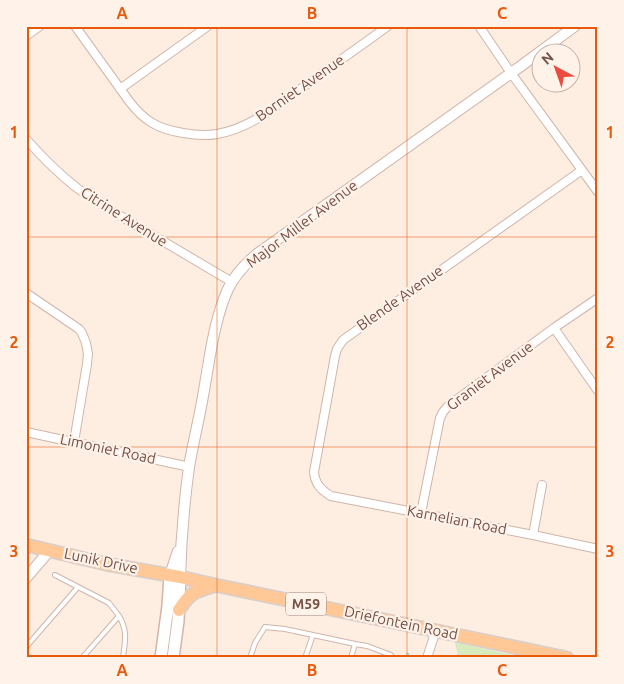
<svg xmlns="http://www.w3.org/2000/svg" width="624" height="684" font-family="Ubuntu,sans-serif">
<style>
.park{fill:#d7ebbf}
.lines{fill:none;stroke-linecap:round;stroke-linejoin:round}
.stream{stroke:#9bd9d9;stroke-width:2.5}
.service-casing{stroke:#d0b5aa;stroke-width:6}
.minor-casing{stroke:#d0b5aa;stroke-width:10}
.tertiary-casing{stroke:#d0b5aa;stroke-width:12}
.secondary-casing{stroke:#d4b4a7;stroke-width:14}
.primary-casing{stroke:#d8cecb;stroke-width:15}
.service{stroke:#fff;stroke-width:4}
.minor{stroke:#fff;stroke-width:8}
.tertiary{stroke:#fff;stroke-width:10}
.secondary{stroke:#fff;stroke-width:11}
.primary{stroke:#ffc896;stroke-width:12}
.grid{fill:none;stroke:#e8590c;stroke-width:1;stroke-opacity:0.55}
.labels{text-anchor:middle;stroke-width:4.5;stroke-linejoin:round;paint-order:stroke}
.shield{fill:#fff2e8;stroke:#9e8177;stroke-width:1}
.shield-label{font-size:14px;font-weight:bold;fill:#755047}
.street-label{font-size:15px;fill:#755047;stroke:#fff2e8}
.neatline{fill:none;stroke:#e8590c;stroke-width:2}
.grid-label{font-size:16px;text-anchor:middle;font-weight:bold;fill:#e8590c}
</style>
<rect width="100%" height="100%" fill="#fdeee1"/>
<path class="park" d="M 455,642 L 525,658 L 458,658 Z"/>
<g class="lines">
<path class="stream" d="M 407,658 L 408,654"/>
<defs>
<path id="service" d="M 55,575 L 109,603 L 119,616
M 26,647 L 78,587
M 82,658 L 119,616 C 128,631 125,641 123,658
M 250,658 L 255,643 L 265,627 L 285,629 L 355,644 L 367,646 L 391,655 L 392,658
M 305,658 L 313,635
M 351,658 L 355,644"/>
<path id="minor" d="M 75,26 L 129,101 C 144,121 158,129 183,133 C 194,135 206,136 217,134 C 252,128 282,102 310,82 C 336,63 362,45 388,26
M 479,26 L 511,73 L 598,192
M 26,36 L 40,26
M 120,89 L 208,26
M 26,139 C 42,157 59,174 77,188 C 87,195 97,201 107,208 L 232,282
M 582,170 L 343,340 L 337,349 L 335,356 L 314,472 C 315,484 321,490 331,496 L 533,535 L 598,549
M 26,293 L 79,329 L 82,333 L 86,343 L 88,354 L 87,364 L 74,442
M 554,328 L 598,391
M 26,432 L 190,467
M 421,513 L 440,418 L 443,412 L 448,406 L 554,328 L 598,298
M 533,535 L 542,485
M 427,658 L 436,630"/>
<path id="tertiary" d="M 170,575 L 178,551
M 180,577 C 181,540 184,504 189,467 C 193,443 199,420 203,396 C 209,363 214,319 228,289 C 235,275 245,264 257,254 L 521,66 L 575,26
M 26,578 L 50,550"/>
<path id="secondary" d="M 161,658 L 168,606 L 170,575
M 173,658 L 178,621 L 180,577"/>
<path id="primary" d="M 26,545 L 106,564 L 180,577 L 215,585 L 567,658
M 179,610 C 190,593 193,592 213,586"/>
</defs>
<use href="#service" class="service-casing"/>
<use href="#minor" class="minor-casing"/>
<use href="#tertiary" class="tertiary-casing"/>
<use href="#secondary" class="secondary-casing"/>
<use href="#primary" class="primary-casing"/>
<use href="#service" class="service"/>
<use href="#minor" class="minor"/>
<use href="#tertiary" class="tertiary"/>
<use href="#secondary" class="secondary"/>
<use href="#primary" class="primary"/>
</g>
<path class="grid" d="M 217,26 L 217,658M 407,26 L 407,658M 26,237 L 598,237M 26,447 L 598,447"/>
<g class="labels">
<rect class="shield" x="286" y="592.5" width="40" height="23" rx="4"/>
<g class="shield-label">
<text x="306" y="609">M59</text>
</g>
<g class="street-label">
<text transform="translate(300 88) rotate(-35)" y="5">Borniet Avenue</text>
<text transform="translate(124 217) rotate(32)" y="5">Citrine Avenue</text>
<text transform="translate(302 224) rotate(-37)" y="5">Major Miller Avenue</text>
<text transform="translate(400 298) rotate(-35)" y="5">Blende Avenue</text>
<text transform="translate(490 376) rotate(-37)" y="5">Graniet Avenue</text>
<text transform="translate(108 449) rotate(12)" y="5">Limoniet Road</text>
<text transform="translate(457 520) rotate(11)" y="5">Karnelian Road</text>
<text transform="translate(101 561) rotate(12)" y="5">Lunik Drive</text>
<text transform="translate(401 623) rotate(12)" y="5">Driefontein Road</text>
</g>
</g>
<rect width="624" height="684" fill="none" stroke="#fff2e8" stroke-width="55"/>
<g transform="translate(556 68) rotate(319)"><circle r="24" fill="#fff2e8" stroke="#c8b1a8"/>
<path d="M0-4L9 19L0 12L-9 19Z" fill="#ec4c40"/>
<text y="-8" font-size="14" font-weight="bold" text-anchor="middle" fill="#755047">N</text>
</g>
<rect x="28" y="28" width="568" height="628" class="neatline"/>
<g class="grid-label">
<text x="122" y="19">A</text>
<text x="312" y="19">B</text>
<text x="502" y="19">C</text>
<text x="14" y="138">1</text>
<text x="610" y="138">1</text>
<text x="14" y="348">2</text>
<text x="610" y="348">2</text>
<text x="14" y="557">3</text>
<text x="610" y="557">3</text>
<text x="122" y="676">A</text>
<text x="312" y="676">B</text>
<text x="502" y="676">C</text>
</g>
</svg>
